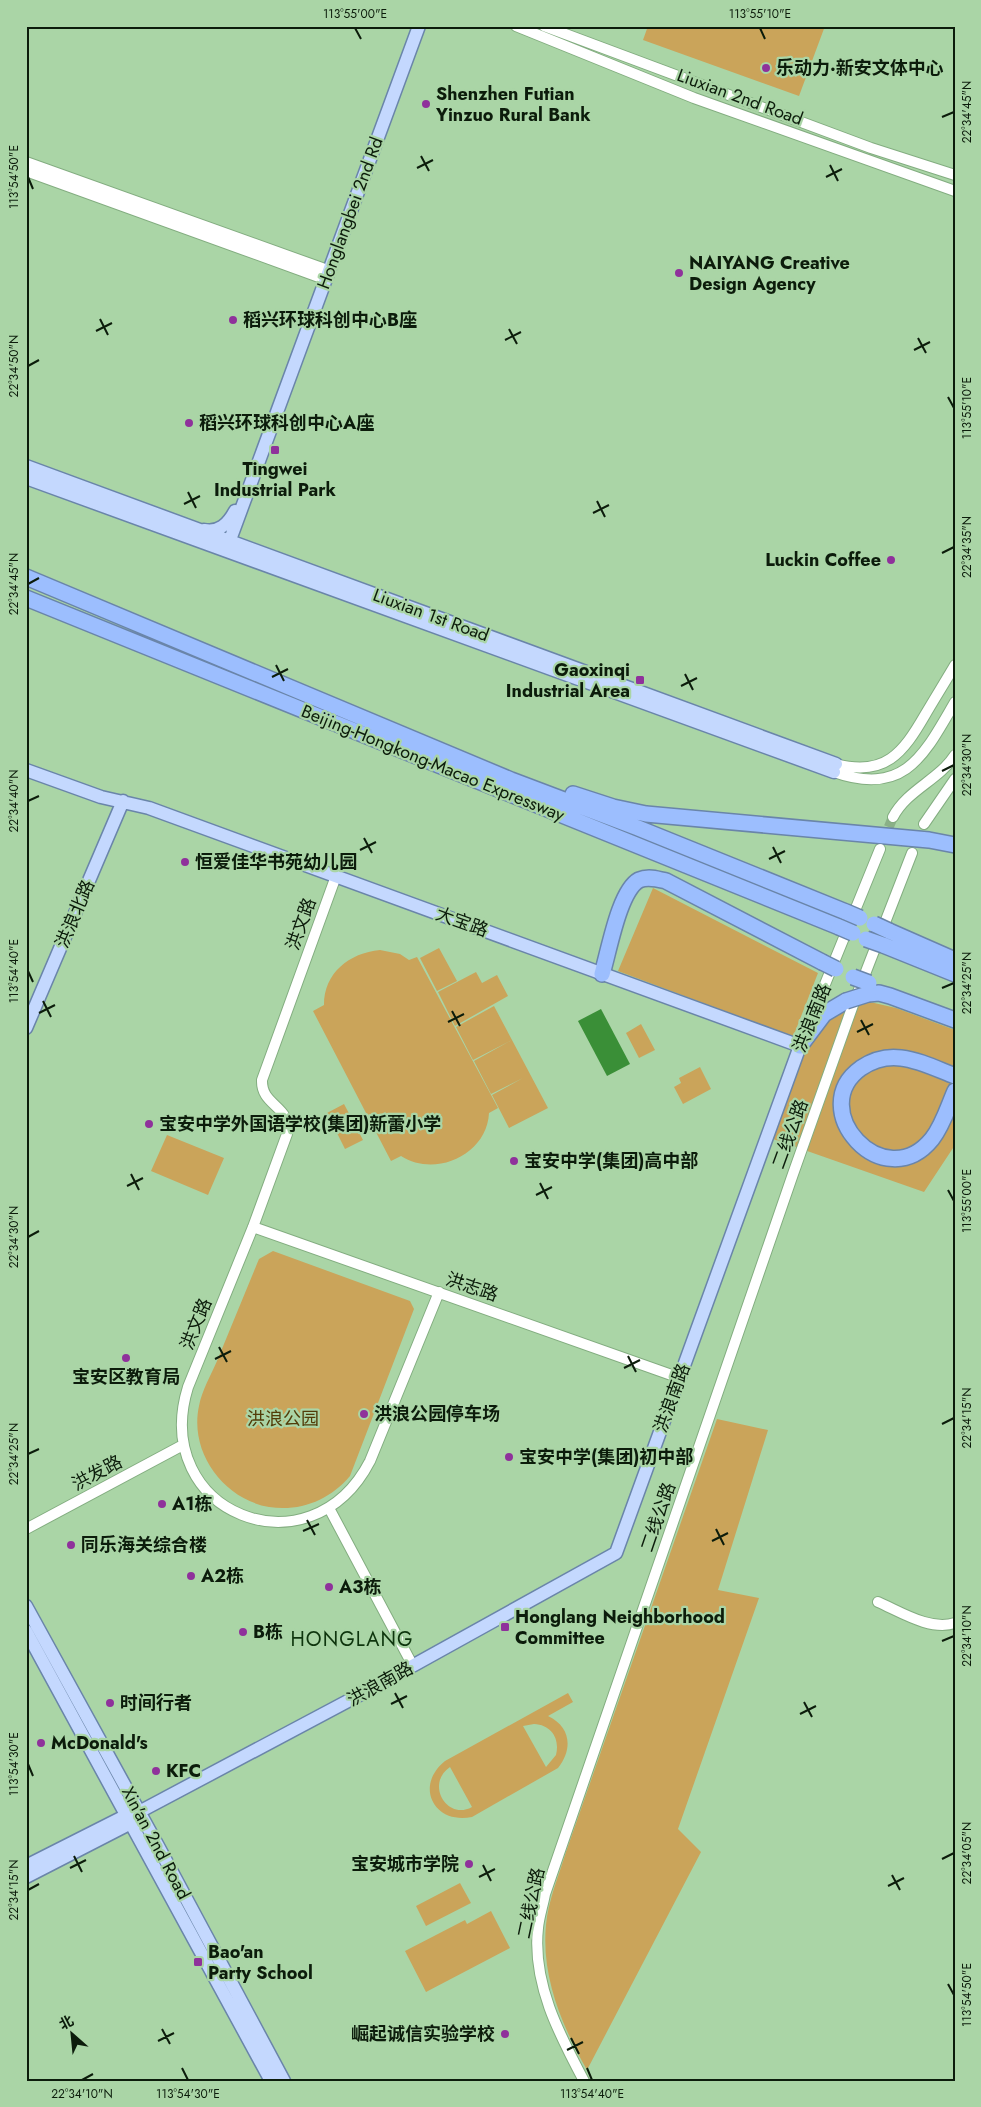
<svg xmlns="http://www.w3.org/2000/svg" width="981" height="2107" font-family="Jost,'Noto Sans SC',sans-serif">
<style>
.green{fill:#caa45a;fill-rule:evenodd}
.water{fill:#3a8f37}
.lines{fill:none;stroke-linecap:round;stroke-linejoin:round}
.minor-tunnel{stroke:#8ab087;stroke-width:10;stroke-dasharray:10 5;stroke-linecap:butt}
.minor-casing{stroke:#83ad80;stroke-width:12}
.major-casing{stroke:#6a85a9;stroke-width:15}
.highway-casing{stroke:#6a85a9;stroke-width:18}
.minor{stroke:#fff;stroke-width:10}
.major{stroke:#c4d8fe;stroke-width:12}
.highway{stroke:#9cbefe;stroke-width:15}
.highway-bridge-casing{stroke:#6a85a9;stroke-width:18;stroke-linecap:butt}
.highway-bridge{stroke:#9cbefe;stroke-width:15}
.ticks{fill:none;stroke:#0c1c0b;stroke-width:2}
.poi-dot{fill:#8f319b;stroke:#aad5a6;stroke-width:2}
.labels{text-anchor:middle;stroke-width:4.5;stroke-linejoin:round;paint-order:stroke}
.poi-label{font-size:18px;font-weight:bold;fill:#0c1c0b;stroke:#aad5a6;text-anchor:start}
.street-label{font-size:18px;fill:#0c1c0b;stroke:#aad5a6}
.park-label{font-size:18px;fill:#523c08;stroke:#aad5a6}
.quarter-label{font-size:20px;letter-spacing:1px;fill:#0e350d;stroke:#aad5a6}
.neatline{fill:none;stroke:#0c1c0b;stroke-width:2}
.ticks-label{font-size:12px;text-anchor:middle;fill:#0c1c0b}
</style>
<rect width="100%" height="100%" fill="#aad5a6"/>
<path class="green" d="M 648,26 L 825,26 L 799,96 L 643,40 Z
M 653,888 L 818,973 L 793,1037 L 618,971 Z
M 439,948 L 457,981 L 437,991 L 420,958 Z
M 380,950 L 400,954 L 409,960 L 417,957 L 498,1108 L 489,1113 C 487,1155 435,1178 401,1156 L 391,1161 L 313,1011 L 324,1005 C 324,973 349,953 380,950 Z
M 476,972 L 482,983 L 497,975 L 508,996 L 455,1026 L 438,992 Z
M 870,1002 L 896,1008 L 955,1030 L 955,1145 L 924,1192 L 773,1139 L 804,1046 L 828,1016 L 846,1008 Z
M 494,1006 L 512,1040 L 473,1060 L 456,1027 Z
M 641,1024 L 655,1050 L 639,1058 L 626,1033 Z
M 512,1040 L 548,1108 L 509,1128 L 492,1095 L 523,1078 L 491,1094 L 474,1061 Z
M 700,1067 L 711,1089 L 683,1104 L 674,1087 L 681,1083 L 679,1078 Z
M 344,1104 L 363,1140 L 345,1149 L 327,1113 Z
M 167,1135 L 224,1158 L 208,1195 L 151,1171 Z
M 273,1251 L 410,1301 L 414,1309 L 350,1476 C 330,1500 300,1512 269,1507 C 223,1499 189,1452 199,1406 C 202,1390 211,1375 217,1361 C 231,1327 245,1293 259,1259 Z
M 717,1419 L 768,1430 L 718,1590 L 759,1598 L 678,1829 L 701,1852 L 587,2070 C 562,2026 541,1977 546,1925 C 548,1901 559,1875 566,1852 Z
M 568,1693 L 573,1702 L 548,1716 C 571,1727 573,1749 558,1768 L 472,1817 C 434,1825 414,1786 445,1761 ZM 534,1724 C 552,1725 560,1739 556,1755 L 546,1767 L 523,1726 ZM 450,1767 L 472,1807 C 447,1821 425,1784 450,1767 Z
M 460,1883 L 471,1903 L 426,1926 L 416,1906 Z
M 491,1911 L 510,1948 L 426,1992 L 405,1951 L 465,1920 L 467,1924 Z"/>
<path class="water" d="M 601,1009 L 630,1064 L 607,1076 L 578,1021 Z"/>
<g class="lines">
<path class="minor-tunnel" d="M 883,841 L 893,817"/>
<defs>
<path id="minor" d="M 516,26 L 694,98 L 955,191
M 544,26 L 871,148 L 955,175
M 26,162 L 322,268 L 328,275 L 319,277 L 26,171
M 836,764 C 885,777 903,753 925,715 C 935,698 945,682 955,665
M 834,772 C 905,797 924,755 955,702
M 893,817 C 907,790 939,780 955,755
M 924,824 L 955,779
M 336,876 L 262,1080 C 261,1107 292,1105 287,1134 L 253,1227 L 188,1387 C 149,1513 310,1577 370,1461 L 439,1292
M 806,1031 L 880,849
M 253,1227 L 680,1378
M 329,1508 L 413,1666
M 26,1529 L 183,1445
M 878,1602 C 901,1612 930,1631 955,1623
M 584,2081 C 559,2034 532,1983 538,1928 C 539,1917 543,1905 545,1894 L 793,1174 L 853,1005 L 912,853"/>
<path id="major" d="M 26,466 L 836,764
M 26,478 L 834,772
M 204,530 C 219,533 228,524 235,511
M 227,548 L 419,26
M 26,770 L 101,797 L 149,808 L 800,1046 L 616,1553 L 378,1685 L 139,1812 L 127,1815 L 26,1866
M 26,1028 L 123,801
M 26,1606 L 158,1846 L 284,2081
M 26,1631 L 271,2081
M 26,1877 L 131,1823 L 137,1816"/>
<path id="highway" d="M 26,577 L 511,780 L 638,828 L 846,912
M 26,598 L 839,927
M 573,794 L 613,807 L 646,814 L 929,840 L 955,845
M 889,931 L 955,960
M 883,945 L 955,974
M 602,974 C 609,951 619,891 639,880 C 648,876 658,879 666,881 L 822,962
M 868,994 L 879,993 L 890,996 L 955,1020
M 800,1046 L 824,1014 L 846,1001
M 955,1076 C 937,1069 919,1060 901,1058 C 886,1056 873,1060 861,1068 C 804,1109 884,1198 932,1139 C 943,1125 948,1107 955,1091"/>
</defs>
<use href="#minor" class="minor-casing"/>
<use href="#major" class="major-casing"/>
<use href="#highway" class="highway-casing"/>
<use href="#minor" class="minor"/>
<use href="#major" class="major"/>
<use href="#highway" class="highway"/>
<defs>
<path id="highway-bridge" d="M 846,912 L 860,918
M 874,924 L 889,931
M 839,927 L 853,933
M 866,939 L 883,945
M 822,962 L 836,969
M 853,977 L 869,983
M 846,1001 L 868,994"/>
</defs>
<use href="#highway-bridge" class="highway-bridge-casing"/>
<use href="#highway-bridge" class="highway-bridge"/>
</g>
<path class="ticks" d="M 355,28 L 361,39M 760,28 L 765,39M 942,117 L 954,112M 421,156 L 429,171M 830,165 L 838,181M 417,168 L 433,160M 28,177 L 33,189M 826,177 L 842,169M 100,319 L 108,335M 509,329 L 517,344M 96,331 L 112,323M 918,338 L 926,353M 505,340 L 521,332M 914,350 L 930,342M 28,366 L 39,360M 948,397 L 954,408M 188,492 L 196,508M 597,501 L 605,517M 184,504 L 200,496M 593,513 L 609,505M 942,553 L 954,547M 28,584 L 39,578M 276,665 L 284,681M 685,674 L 693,690M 272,677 L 288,669M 681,686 L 697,678M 942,771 L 954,765M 28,801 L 39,796M 364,838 L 372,853M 773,847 L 781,863M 360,850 L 376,842M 769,859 L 785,851M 28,971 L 33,982M 942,988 L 954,983M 43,1001 L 51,1017M 452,1011 L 460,1026M 39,1013 L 55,1005M 861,1020 L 869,1035M 448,1022 L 464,1014M 857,1032 L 873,1024M 131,1174 L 139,1190M 540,1183 L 548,1199M 127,1186 L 143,1178M 948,1190 L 954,1201M 536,1195 L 552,1187M 28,1237 L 39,1231M 219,1347 L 227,1362M 628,1356 L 636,1372M 215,1359 L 231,1351M 624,1368 L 640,1360M 942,1424 L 954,1418M 28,1454 L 39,1449M 307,1520 L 315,1535M 716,1529 L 724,1545M 303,1531 L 319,1524M 712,1541 L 728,1533M 942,1641 L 954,1636M 395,1693 L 403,1708M 804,1702 L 812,1717M 391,1704 L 407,1696M 800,1714 L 816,1706M 28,1764 L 33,1776M 74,1856 L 82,1872M 942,1859 L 954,1853M 483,1865 L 491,1881M 70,1868 L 86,1860M 892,1875 L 900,1890M 479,1877 L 495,1869M 888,1886 L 904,1878M 28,1890 L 39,1884M 948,1984 L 954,1995M 162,2029 L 170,2044M 571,2038 L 579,2054M 158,2041 L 174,2033M 567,2050 L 583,2042M 182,2068 L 188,2080M 587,2068 L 592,2080M 82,2080 L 93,2074"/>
<g class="poi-dot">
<circle cx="766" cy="68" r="5"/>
<circle cx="426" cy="104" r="5"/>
<circle cx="679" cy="273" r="5"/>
<circle cx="233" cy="320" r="5"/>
<circle cx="189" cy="423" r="5"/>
<rect x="270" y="445" width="10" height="10" rx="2.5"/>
<circle cx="891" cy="560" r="5"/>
<rect x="635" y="675" width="10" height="10" rx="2.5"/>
<circle cx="185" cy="862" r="5"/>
<circle cx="149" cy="1124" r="5"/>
<circle cx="514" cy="1161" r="5"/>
<circle cx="126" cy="1358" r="5"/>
<circle cx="364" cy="1414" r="5"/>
<circle cx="509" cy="1457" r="5"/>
<circle cx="162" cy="1504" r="5"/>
<circle cx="71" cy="1545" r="5"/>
<circle cx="191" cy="1576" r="5"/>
<circle cx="329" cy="1587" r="5"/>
<rect x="500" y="1622" width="10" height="10" rx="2.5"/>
<circle cx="243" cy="1632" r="5"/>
<circle cx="110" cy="1703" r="5"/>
<circle cx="41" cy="1743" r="5"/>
<circle cx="156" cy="1771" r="5"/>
<circle cx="469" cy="1864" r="5"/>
<rect x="193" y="1957" width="10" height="10" rx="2.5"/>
<circle cx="505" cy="2034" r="5"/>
</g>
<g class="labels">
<g class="poi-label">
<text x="776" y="74">乐动力·新安文体中心</text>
<text x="436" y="100">Shenzhen Futian<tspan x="436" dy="21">Yinzuo Rural Bank</tspan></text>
<text x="689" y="269">NAIYANG Creative<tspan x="689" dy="21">Design Agency</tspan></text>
<text x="243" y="326">稻兴环球科创中心B座</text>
<text x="199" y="429">稻兴环球科创中心A座</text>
<text x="275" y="475" text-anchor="middle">Tingwei<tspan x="275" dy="21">Industrial Park</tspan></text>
<text x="881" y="566" text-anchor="end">Luckin Coffee</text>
<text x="630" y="676" text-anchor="end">Gaoxinqi<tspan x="630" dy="21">Industrial Area</tspan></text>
<text x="195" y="868">恒爱佳华书苑幼儿园</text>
<text x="159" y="1130">宝安中学外国语学校(集团)新蕾小学</text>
<text x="524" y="1167">宝安中学(集团)高中部</text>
<text x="126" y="1383" text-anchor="middle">宝安区教育局</text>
<text x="374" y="1420">洪浪公园停车场</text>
<text x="519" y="1463">宝安中学(集团)初中部</text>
<text x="172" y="1510">A1栋</text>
<text x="81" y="1551">同乐海关综合楼</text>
<text x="201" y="1582">A2栋</text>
<text x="339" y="1593">A3栋</text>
<text x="515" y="1623">Honglang Neighborhood<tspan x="515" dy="21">Committee</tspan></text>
<text x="253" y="1638">B栋</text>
<text x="120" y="1709">时间行者</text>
<text x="51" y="1749">McDonald's</text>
<text x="166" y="1777">KFC</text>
<text x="459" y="1870" text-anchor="end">宝安城市学院</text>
<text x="208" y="1958">Bao'an<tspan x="208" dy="21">Party School</tspan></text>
<text x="495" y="2040" text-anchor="end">崛起诚信实验学校</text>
</g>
<g class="street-label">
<text transform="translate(740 97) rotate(20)" y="6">Liuxian 2nd Road</text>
<text transform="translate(350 213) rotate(-70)" y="6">Honglangbei 2nd Rd</text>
<text transform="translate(431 615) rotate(20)" y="6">Liuxian 1st Road</text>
<text transform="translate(433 763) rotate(22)" y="6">Beijing-Hongkong-Macao Expressway</text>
<text transform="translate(75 914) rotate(-67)" y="6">洪浪北路</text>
<text transform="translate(462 922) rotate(20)" y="6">大宝路</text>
<text transform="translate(301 924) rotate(-70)" y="6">洪文路</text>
<text transform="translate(812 1018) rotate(-68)" y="6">洪浪南路</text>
<text transform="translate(790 1134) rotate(-70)" y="6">二线公路</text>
<text transform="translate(472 1287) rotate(19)" y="6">洪志路</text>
<text transform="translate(196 1324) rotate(-68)" y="6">洪文路</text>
<text transform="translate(672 1398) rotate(-70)" y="6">洪浪南路</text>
<text transform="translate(97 1473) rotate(-28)" y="6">洪发路</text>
<text transform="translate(658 1517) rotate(-71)" y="6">二线公路</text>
<text transform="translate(380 1684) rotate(-29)" y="6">洪浪南路</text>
<text transform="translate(156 1843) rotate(62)" y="6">Xin'an 2nd Road</text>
<text transform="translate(531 1903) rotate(-78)" y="6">二线公路</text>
</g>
<g class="park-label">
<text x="283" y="1425">洪浪公园</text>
</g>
<g class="quarter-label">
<text x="352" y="1646">HONGLANG</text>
</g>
</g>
<rect width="981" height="2107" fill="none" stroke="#aad5a6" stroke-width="55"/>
<g transform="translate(72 2034) rotate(333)" stroke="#aad5a6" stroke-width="4" paint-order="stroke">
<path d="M0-4L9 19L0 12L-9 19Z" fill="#0c1c0b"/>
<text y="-8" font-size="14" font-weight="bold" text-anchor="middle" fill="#0c1c0b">北</text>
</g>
<rect x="28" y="28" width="926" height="2052" class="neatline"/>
<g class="ticks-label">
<text x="355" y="18">113°55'00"E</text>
<text x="760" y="18">113°55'10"E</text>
<text transform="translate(967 112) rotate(-90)" y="4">22°34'45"N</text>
<text transform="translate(14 177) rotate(-90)" y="4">113°54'50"E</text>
<text transform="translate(14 366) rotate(-90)" y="4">22°34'50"N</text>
<text transform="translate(967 408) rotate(-90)" y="4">113°55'10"E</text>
<text transform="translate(967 547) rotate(-90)" y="4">22°34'35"N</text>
<text transform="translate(14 584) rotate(-90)" y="4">22°34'45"N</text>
<text transform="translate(967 765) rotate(-90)" y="4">22°34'30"N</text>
<text transform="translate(14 801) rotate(-90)" y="4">22°34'40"N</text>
<text transform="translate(14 971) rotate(-90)" y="4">113°54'40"E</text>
<text transform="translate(967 983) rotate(-90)" y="4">22°34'25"N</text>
<text transform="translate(967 1201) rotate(-90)" y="4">113°55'00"E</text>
<text transform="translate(14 1237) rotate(-90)" y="4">22°34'30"N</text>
<text transform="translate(967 1418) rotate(-90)" y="4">22°34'15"N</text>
<text transform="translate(14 1454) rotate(-90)" y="4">22°34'25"N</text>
<text transform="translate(967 1636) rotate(-90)" y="4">22°34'10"N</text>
<text transform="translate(14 1764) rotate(-90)" y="4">113°54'30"E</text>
<text transform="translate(967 1853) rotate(-90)" y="4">22°34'05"N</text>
<text transform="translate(14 1890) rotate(-90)" y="4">22°34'15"N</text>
<text transform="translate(967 1995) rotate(-90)" y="4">113°54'50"E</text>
<text x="82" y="2098">22°34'10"N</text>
<text x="188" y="2098">113°54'30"E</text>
<text x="592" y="2098">113°54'40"E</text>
</g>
</svg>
